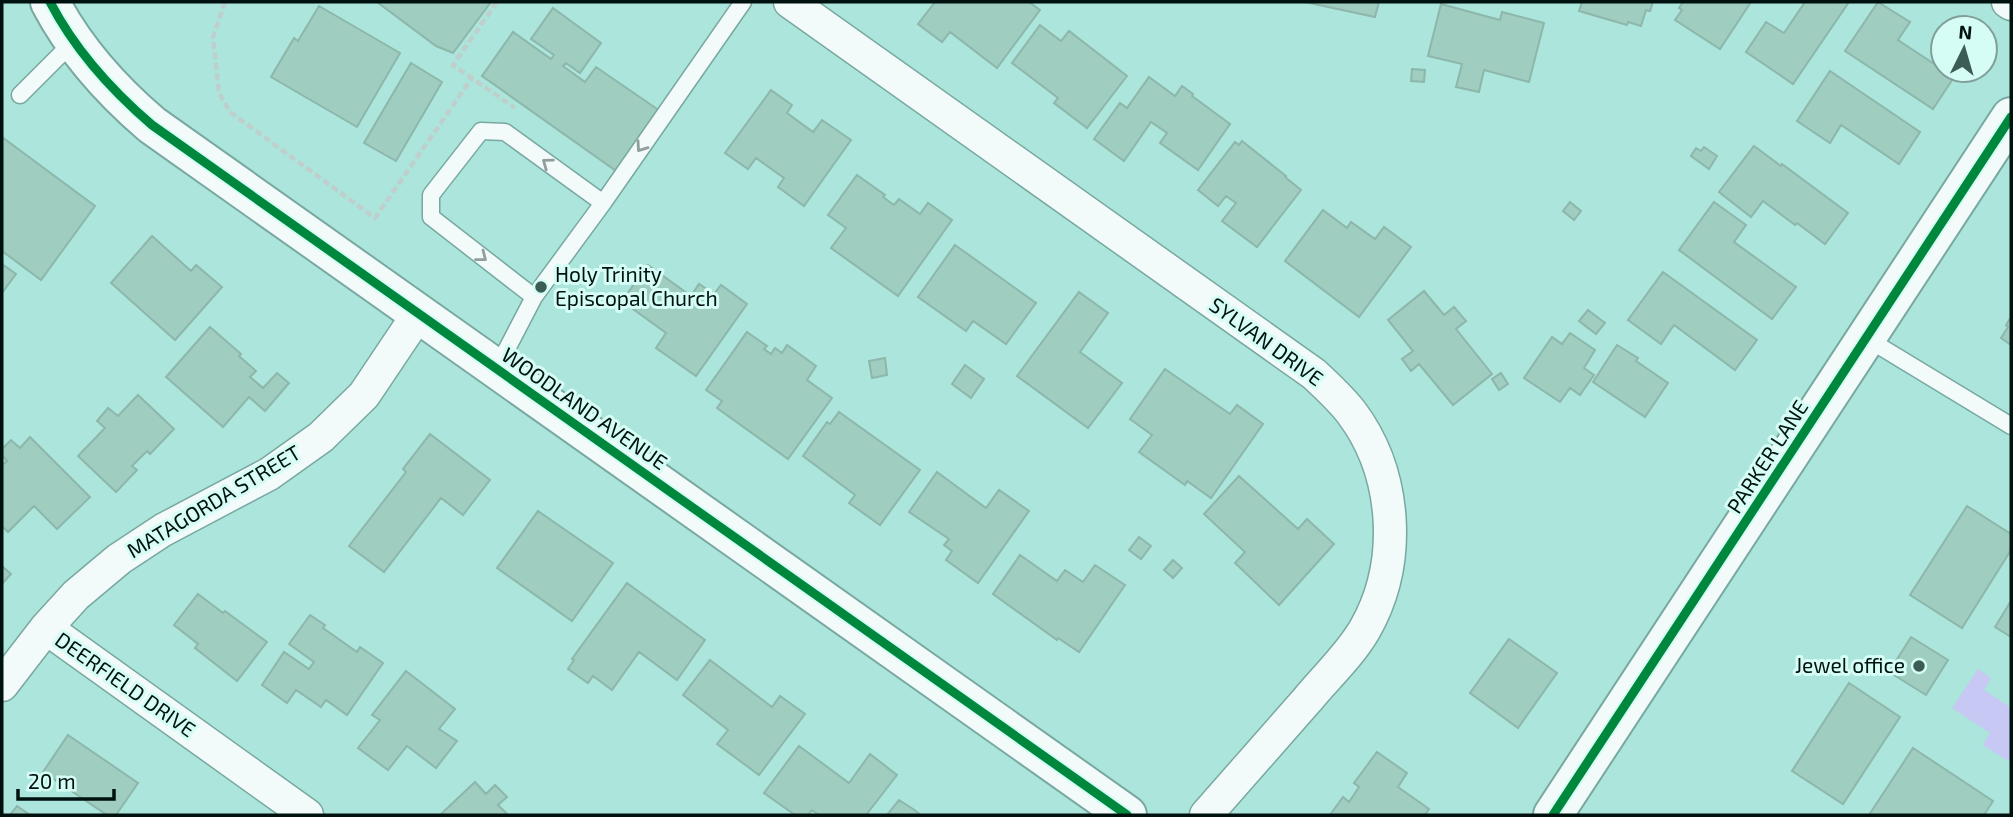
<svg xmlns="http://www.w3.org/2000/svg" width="2013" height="817" font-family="'Exo 2',sans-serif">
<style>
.water{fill:#c7c8f3}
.building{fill:#9fcdbf;stroke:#8db7ab;stroke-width:2}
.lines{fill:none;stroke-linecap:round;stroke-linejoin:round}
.service-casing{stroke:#78a8a1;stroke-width:19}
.minor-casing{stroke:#78a8a1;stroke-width:35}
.tertiary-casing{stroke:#78a8a1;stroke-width:42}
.path{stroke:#bfcfcc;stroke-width:4.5;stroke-dasharray:7 3.5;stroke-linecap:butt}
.service{stroke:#f2fbfa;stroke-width:16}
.minor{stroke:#f2fbfa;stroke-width:32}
.tertiary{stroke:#f2fbfa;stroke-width:38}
.cycleway-casing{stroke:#d6fdf5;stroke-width:13}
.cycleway{stroke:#00873e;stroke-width:9}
.oneway{stroke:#919e9c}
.poi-dot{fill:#3c5c56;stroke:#d6fdf5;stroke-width:2.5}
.labels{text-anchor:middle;stroke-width:6;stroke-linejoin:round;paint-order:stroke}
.poi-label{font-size:21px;fill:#00120f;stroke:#d6fdf5;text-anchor:start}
.street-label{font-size:21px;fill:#00120f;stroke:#d6fdf5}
</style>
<rect width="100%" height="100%" fill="#abe5db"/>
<path class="water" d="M 1978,669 L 1991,678 L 1984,690 L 2011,708 L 2011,756 L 2008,761 L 1983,745 L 1990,733 L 1952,708 Z"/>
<path class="building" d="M 377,2 L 491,2 L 453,53 L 436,46 Z
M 935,2 L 1029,2 L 1040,10 L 997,68 L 950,32 L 942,42 L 918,24 Z
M 1305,2 L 1379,2 L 1375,17 Z
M 1582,2 L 1653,2 L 1650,11 L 1646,10 L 1641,26 L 1628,22 L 1627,25 L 1579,11 Z
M 1683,2 L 1751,2 L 1720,49 L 1675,20 L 1682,10 L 1679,8 Z
M 1805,2 L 1849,2 L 1793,84 L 1746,52 L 1766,22 L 1784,33 Z
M 1878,2 L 1910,22 L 1898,40 L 1954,77 L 1933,109 L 1845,51 Z
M 1441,4 L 1500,20 L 1502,12 L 1544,23 L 1529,82 L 1484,70 L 1479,92 L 1456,87 L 1462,64 L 1428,56 Z
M 319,6 L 400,53 L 357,127 L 271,77 L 294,38 L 298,41 Z
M 553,8 L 601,43 L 580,73 L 566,63 L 563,66 L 585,82 L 596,67 L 660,111 L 619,173 L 482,76 L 513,32 L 551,59 L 554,55 L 531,39 Z
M 1040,25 L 1061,41 L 1069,31 L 1127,76 L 1087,128 L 1054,103 L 1058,98 L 1012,63 Z
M 411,63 L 442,82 L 396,161 L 364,143 Z
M 1412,69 L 1425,70 L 1424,82 L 1411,81 Z
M 1830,71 L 1920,132 L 1899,164 L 1841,125 L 1830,143 L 1797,121 Z
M 1149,77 L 1175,96 L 1182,86 L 1193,94 L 1192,96 L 1230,124 L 1198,170 L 1160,143 L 1167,133 L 1151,122 L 1124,161 L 1094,139 L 1120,103 L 1127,108 Z
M 771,90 L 792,105 L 787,113 L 813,132 L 822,120 L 851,140 L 804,206 L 778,187 L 784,178 L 756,158 L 748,169 L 725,153 Z
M 2,137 L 95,206 L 41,280 L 2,251 Z
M 1242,141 L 1286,176 L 1285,177 L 1301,190 L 1257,247 L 1222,221 L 1236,203 L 1226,196 L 1218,206 L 1198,190 L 1235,142 L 1239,145 Z
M 1754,146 L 1781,166 L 1782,164 L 1848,213 L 1825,244 L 1797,223 L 1795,225 L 1763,201 L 1751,217 L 1719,192 Z
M 1704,147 L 1717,156 L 1709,169 L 1691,156 L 1696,148 L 1701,151 Z
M 857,175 L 885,195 L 883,197 L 894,205 L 899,199 L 920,214 L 928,203 L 952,220 L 898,296 L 831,248 L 846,228 L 828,215 Z
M 1570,202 L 1581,211 L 1574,220 L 1563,211 Z
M 1714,202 L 1746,225 L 1734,242 L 1796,287 L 1772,319 L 1679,250 Z
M 1323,210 L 1347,228 L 1351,222 L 1375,239 L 1384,227 L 1411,247 L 1359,317 L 1285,261 Z
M 152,236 L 191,271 L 196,265 L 222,287 L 175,340 L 111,283 Z
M 955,245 L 1036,303 L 1006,344 L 973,321 L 966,331 L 918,297 Z
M 2,264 L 16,274 L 2,293 Z
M 648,265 L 691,296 L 699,284 L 714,294 L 721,285 L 747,304 L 696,376 L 656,348 L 666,333 L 622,301 Z
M 1663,272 L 1757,340 L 1735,370 L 1674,325 L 1661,344 L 1628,320 Z
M 1424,291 L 1444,315 L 1454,307 L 1466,321 L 1456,329 L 1492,374 L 1453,405 L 1419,364 L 1411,371 L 1402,359 L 1413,351 L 1388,320 Z
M 1079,292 L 1108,313 L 1080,352 L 1122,383 L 1088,428 L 1017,376 Z
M 1588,310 L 1605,323 L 1596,334 L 1579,321 Z
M 2011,317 L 2011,345 L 2001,338 L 2008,327 L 2006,325 Z
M 210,327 L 241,354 L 239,356 L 256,371 L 250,377 L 263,388 L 277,373 L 289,383 L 265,411 L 249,397 L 223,427 L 166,377 Z
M 747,332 L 767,346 L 764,349 L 771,354 L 775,348 L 782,353 L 787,345 L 816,366 L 807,380 L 832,398 L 788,459 L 717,408 L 722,401 L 706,390 Z
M 1570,333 L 1595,350 L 1584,368 L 1594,375 L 1580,395 L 1570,388 L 1560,402 L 1524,378 L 1552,337 L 1562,344 Z
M 1617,345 L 1638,358 L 1636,361 L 1668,383 L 1645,417 L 1593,382 Z
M 885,358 L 887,375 L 872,378 L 869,361 Z
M 965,365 L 984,379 L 971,398 L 952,384 Z
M 1165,369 L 1230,414 L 1237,405 L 1263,424 L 1211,498 L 1187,481 L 1185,485 L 1139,452 L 1152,435 L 1130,419 Z
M 1501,373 L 1508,384 L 1499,390 L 1492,379 Z
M 138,395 L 174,429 L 150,454 L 147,451 L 132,466 L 137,470 L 116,492 L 78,456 L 105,428 L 97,421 L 108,408 L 118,416 Z
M 839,412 L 920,470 L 880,525 L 849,503 L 855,495 L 803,456 L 827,422 L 830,424 Z
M 430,434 L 490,480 L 463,515 L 441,498 L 384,572 L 349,546 L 406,472 L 403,469 Z
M 30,437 L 90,497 L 57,529 L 34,506 L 8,532 L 2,526 L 2,465 L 7,461 L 2,455 L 2,449 L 11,440 L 20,448 Z
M 937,472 L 986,508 L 999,490 L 1029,511 L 978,583 L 946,560 L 952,551 L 944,545 L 949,539 L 909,512 Z
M 1239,476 L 1298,529 L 1307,519 L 1334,544 L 1279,605 L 1235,563 L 1245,552 L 1204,514 Z
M 1967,506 L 2011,534 L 2011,550 L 1962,628 L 1910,595 Z
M 538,511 L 613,563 L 572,621 L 497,568 Z
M 1139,537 L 1151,546 L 1141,559 L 1129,550 Z
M 1020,555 L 1057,581 L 1065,570 L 1083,582 L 1095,565 L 1125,585 L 1079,652 L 1058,638 L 1057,640 L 993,594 Z
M 1173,560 L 1182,568 L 1173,578 L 1164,570 Z
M 2,566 L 11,574 L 2,584 Z
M 627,583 L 705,640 L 677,680 L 639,652 L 612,690 L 593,676 L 588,683 L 568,669 L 574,660 L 572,659 Z
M 198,594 L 223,613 L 225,611 L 267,642 L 237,681 L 195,648 L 198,644 L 174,625 Z
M 2011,601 L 2011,637 L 1995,627 Z
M 310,615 L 325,625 L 323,628 L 357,652 L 360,647 L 383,663 L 347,715 L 326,700 L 321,707 L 296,690 L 287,703 L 262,685 L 284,652 L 309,669 L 314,662 L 289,644 Z
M 1911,637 L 1948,660 L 1926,695 L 1889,672 Z
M 1509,639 L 1557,673 L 1518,728 L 1470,693 Z
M 710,660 L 772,707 L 780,696 L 805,714 L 759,775 L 717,744 L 728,730 L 683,695 Z
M 406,671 L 455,709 L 439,729 L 457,741 L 436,768 L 407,746 L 388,770 L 358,748 L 380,720 L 372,715 Z
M 1849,683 L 1900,717 L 1843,804 L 1792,771 Z
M 68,735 L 138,783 L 116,815 L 107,815 L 43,772 Z
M 799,746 L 849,783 L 870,754 L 897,775 L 866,815 L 819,815 L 812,810 L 808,815 L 795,815 L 764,793 Z
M 1913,748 L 1993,801 L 1984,815 L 1869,815 Z
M 1377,752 L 1407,773 L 1398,787 L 1429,809 L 1425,815 L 1330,815 L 1343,797 L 1349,802 L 1359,787 L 1354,783 Z
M 475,782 L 486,794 L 495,785 L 507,797 L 498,805 L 508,815 L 440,815 Z
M 899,800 L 913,809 L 921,815 L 887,815 Z
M 17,806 L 30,815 L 10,815 Z"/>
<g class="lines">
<defs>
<path id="service" d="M 20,95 L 74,41
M 534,297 L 431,217 L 431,195 L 481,131 L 505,132 L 603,203
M 1866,338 L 2011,426
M 497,368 L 534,297 L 603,203 L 743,2"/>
<path id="minor" d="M 790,2 L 1314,374 C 1327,386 1340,398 1351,412 C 1397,473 1403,562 1365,629 C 1350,655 1327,676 1308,699 C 1274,738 1240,776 1206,815
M 2008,2 L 2011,4
M 46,628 L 307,815
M 2,685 L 46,628 L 76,595 L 119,559 L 163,530 L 269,474 L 321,437 L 364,395 L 419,313"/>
<path id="tertiary" d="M 50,2 C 75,50 111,90 152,125 L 1127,815
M 1553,815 L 2011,117"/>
</defs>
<use href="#service" class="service-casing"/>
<use href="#minor" class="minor-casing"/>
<use href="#tertiary" class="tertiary-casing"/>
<path class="path" d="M 225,2 L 213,37 L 219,93 L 230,112 L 375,218 L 472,78
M 497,2 L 453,65 L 515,108"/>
<use href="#service" class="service"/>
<use href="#minor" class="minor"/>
<use href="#tertiary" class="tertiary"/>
<defs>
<path id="cycleway" d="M 50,2 C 75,50 111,90 152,125 L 1127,815
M 1553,815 L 2011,117"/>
</defs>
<use href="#cycleway" class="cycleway-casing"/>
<use href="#cycleway" class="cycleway"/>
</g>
<defs><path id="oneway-chevron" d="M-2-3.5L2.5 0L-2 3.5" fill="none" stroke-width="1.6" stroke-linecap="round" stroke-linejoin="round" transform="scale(1.75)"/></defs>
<g class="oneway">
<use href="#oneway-chevron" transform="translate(641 147) rotate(125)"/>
<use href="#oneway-chevron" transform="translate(547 163) rotate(-144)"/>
<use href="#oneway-chevron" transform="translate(482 257) rotate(38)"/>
</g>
<g class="poi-dot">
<circle cx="541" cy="287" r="7"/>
<circle cx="1919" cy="666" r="7"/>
</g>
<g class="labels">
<g class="poi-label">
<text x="555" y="282">Holy Trinity<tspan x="555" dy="24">Episcopal Church</tspan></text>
<text x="1905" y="673" text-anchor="end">Jewel office</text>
</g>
<g class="street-label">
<text transform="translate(1266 342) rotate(36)" y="7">SYLVAN DRIVE</text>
<text transform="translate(584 409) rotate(35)" y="7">WOODLAND AVENUE</text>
<text transform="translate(1768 457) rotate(-57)" y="7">PARKER LANE</text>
<text transform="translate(214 502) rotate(-31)" y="7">MATAGORDA STREET</text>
<text transform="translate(125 685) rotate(35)" y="7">DEERFIELD DRIVE</text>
</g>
</g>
<rect width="2013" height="817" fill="none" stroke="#00120f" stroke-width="7"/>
<g transform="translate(1964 49) rotate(5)"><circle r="33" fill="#d6fdf5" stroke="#809f99" stroke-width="2"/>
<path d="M0-5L12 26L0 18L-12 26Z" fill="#3c5c56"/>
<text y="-10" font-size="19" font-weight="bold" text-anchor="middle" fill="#00120f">N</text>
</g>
<path d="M18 789v10h96v-10" fill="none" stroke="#00120f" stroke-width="3.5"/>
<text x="28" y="789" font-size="21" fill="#00120f" stroke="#d6fdf5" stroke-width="5" paint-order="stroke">20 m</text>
</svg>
